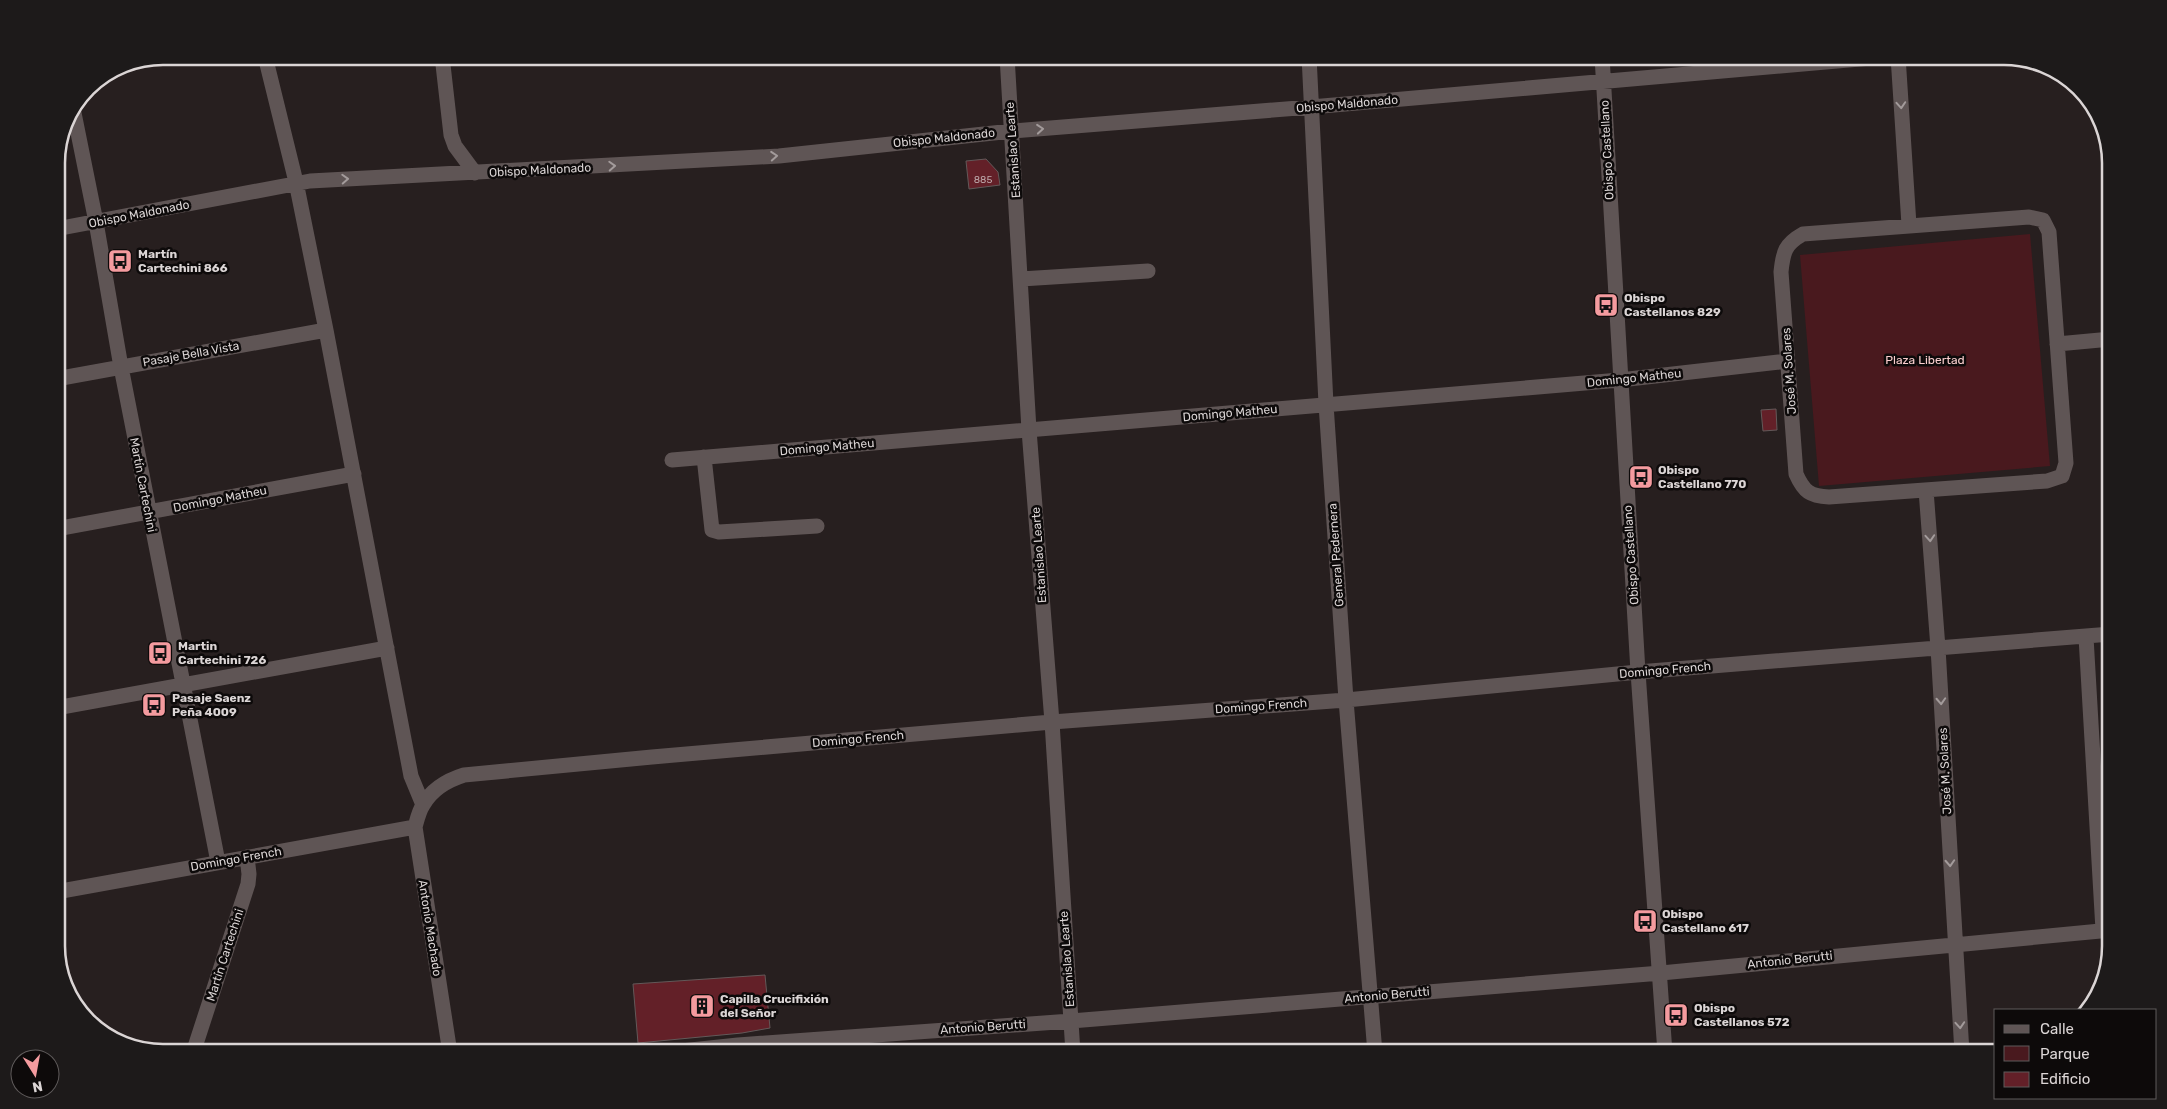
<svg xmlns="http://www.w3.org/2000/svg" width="2167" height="1109" font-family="Rubik,sans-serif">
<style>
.green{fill:#49191e}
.building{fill:#632028;stroke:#635959}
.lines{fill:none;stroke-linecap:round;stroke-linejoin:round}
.minor{stroke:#5f5555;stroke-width:15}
.oneway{stroke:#a39b9b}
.labels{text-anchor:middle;stroke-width:5;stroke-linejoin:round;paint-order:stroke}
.number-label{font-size:10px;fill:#bda8aa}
.street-label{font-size:12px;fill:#dbd5d5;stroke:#0d0a0a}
.poi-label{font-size:12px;font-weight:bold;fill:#dbd5d5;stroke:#0d0a0a;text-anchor:start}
.park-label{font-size:12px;fill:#facece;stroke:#0d0a0a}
.rim{fill:none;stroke:#dbd5d5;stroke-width:2.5}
</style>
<rect width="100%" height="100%" fill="#271f1f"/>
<path class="green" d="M 2030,234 L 2050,466 L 1819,486 L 1800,255 Z"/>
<path class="building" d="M 986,159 L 998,172 L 1000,185 L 969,189 L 966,161 Z
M 1776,409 L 1777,430 L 1763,431 L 1761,410 Z
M 765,975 L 770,1028 L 742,1033 L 638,1043 L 633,984 Z"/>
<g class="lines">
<path class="minor" d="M 265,56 L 296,182 L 326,330 L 411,776 L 423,805
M 442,56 L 451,135 L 455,146 L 475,173
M 1007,56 L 1029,430 L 1052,722 L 1073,1053
M 1309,56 L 1326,404 L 1346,700 L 1375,1053
M 1602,56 L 1638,672 L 1665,1053
M 1898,56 L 1909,225
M 73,108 L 96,222 L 121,367 L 218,862
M 2029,217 L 2043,220 L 2049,232 L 2066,463 L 2062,476 L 2047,481 L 1829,497 C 1810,496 1804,492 1796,474 L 1781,272 C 1783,252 1785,244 1803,234 Z
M 56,229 L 310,181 L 779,156 L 1012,131 L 1311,107 L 1894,56
M 1021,279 L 1148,271
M 2057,344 L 2111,339
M 56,379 L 326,330
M 704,457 L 712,530 L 719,532 L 817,526
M 672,460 L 1620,380 L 1788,361
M 1926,490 L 1938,648 L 1962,1053
M 56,529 L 354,474
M 2086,637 L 2103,930
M 56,708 L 387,648
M 56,892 L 415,827
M 193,1053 L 248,884 L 249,874 L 247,857
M 450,1053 L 415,827 C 417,820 419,811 423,805 C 432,789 448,780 464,775 L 652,757 L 1052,722 L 1346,700 L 1638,672 L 2111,634
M 662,1053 L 738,1045 L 1071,1021 L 1661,973 L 2111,930"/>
</g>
<defs><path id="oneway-chevron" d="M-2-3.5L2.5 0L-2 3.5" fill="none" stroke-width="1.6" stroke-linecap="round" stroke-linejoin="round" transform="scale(1.25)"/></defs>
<g class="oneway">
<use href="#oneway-chevron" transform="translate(1901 105) rotate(86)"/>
<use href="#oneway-chevron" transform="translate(1040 129) rotate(-5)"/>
<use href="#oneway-chevron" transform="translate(774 156) rotate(-4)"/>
<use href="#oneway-chevron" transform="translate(612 166) rotate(-3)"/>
<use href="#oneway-chevron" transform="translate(345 179) rotate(-3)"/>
<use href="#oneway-chevron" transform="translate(1930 538) rotate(86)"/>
<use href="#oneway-chevron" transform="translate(1941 701) rotate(87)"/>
<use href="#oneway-chevron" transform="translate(1950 863) rotate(87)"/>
<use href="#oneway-chevron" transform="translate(1960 1025) rotate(86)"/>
</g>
<defs>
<symbol id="bus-square" viewBox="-11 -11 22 22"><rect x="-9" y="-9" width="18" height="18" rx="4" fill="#f49b9f" stroke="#0d0a0a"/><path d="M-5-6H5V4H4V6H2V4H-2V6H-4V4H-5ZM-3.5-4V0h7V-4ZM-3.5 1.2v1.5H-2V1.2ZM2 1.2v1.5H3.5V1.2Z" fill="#111"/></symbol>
<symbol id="building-square" viewBox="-11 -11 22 22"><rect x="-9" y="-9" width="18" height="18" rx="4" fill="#f49b9f" stroke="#0d0a0a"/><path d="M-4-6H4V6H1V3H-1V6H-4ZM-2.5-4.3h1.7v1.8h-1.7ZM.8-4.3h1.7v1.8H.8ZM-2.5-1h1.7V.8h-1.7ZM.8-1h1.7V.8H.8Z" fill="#111"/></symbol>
</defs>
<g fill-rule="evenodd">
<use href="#bus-square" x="106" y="247" width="28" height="28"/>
<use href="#bus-square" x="1592" y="291" width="28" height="28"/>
<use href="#bus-square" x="1627" y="463" width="28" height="28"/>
<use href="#bus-square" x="146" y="639" width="28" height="28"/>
<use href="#bus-square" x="140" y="691" width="28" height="28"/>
<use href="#bus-square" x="1631" y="907" width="28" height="28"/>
<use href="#building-square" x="688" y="992" width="28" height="28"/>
<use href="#bus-square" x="1662" y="1001" width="28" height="28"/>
</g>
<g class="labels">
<g class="number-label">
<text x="983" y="183">885</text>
</g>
<g class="street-label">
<text transform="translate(1347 104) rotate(-5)" y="4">Obispo Maldonado</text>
<text transform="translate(944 138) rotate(-6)" y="4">Obispo Maldonado</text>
<text transform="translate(1013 150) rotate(-94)" y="4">Estanislao Learte</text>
<text transform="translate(1607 150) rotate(-93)" y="4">Obispo Castellano</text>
<text transform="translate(540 170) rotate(-3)" y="4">Obispo Maldonado</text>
<text transform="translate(139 214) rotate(-11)" y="4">Obispo Maldonado</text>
<text transform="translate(191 354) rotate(-10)" y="4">Pasaje Bella Vista</text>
<text transform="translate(1789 371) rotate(-94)" y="4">José M. Solares</text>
<text transform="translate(1634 378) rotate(-6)" y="4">Domingo Matheu</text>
<text transform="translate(1230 413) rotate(-5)" y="4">Domingo Matheu</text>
<text transform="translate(827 447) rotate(-5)" y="4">Domingo Matheu</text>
<text transform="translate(143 485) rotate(79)" y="4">Martín Cartechini</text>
<text transform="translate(220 499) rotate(-11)" y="4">Domingo Matheu</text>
<text transform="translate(1039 555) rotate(-94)" y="4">Estanislao Learte</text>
<text transform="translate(1336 555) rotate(-94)" y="4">General Pedernera</text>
<text transform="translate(1631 555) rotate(-94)" y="4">Obispo Castellano</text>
<text transform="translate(1665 670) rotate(-5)" y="4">Domingo French</text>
<text transform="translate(1261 706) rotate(-4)" y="4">Domingo French</text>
<text transform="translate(858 739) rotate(-5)" y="4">Domingo French</text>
<text transform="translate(1945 771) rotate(-93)" y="4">José M. Solares</text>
<text transform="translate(236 859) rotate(-10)" y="4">Domingo French</text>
<text transform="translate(430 928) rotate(81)" y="4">Antonio Machado</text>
<text transform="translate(225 955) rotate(-72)" y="4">Martín Cartechini</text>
<text transform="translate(1067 959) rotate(-94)" y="4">Estanislao Learte</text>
<text transform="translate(1790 960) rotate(-6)" y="4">Antonio Berutti</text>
<text transform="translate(1387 995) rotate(-5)" y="4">Antonio Berutti</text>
<text transform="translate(983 1027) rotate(-4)" y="4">Antonio Berutti</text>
</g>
<g class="poi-label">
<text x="138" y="258">Martín<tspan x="138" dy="14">Cartechini 866</tspan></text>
<text x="1624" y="302">Obispo<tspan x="1624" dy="14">Castellanos 829</tspan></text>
<text x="1658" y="474">Obispo<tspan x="1658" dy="14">Castellano 770</tspan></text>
<text x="178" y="650">Martin<tspan x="178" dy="14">Cartechini 726</tspan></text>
<text x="172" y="702">Pasaje Saenz<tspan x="172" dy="14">Peña 4009</tspan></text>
<text x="1662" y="918">Obispo<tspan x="1662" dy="14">Castellano 617</tspan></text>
<text x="720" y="1003">Capilla Crucifixión<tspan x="720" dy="14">del Señor</tspan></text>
<text x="1694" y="1012">Obispo<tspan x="1694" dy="14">Castellanos 572</tspan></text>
</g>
<g class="park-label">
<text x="1925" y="364">Plaza Libertad</text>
</g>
</g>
<path d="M0 0H2167V1109H0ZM163 65H2004A98 98 0 0 1 2102 163V946A98 98 0 0 1 2004 1044H163A98 98 0 0 1 65 946V163A98 98 0 0 1 163 65Z" fill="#1d1a1a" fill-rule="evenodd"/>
<path class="rim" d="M163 65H2004A98 98 0 0 1 2102 163V946A98 98 0 0 1 2004 1044H163A98 98 0 0 1 65 946V163A98 98 0 0 1 163 65Z"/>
<rect x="1994" y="1009" width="162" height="90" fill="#0d0a0a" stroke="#5f5b5b"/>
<rect x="2004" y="1025" width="25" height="8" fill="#5f5555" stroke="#5f5b5b"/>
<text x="2040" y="1034" font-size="15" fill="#dbd5d5">Calle</text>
<rect x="2004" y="1046" width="25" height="15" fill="#49191e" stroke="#5f5b5b"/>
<text x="2040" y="1059" font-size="15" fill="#dbd5d5">Parque</text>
<rect x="2004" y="1072" width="25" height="15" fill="#632028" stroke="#5f5b5b"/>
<text x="2040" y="1084" font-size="15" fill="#dbd5d5">Edificio</text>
<g transform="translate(35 1074) rotate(169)"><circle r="24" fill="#0d0a0a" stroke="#5f5b5b"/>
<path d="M0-4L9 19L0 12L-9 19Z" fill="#f49b9f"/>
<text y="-8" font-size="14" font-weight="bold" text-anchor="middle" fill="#dbd5d5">N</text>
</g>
</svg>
